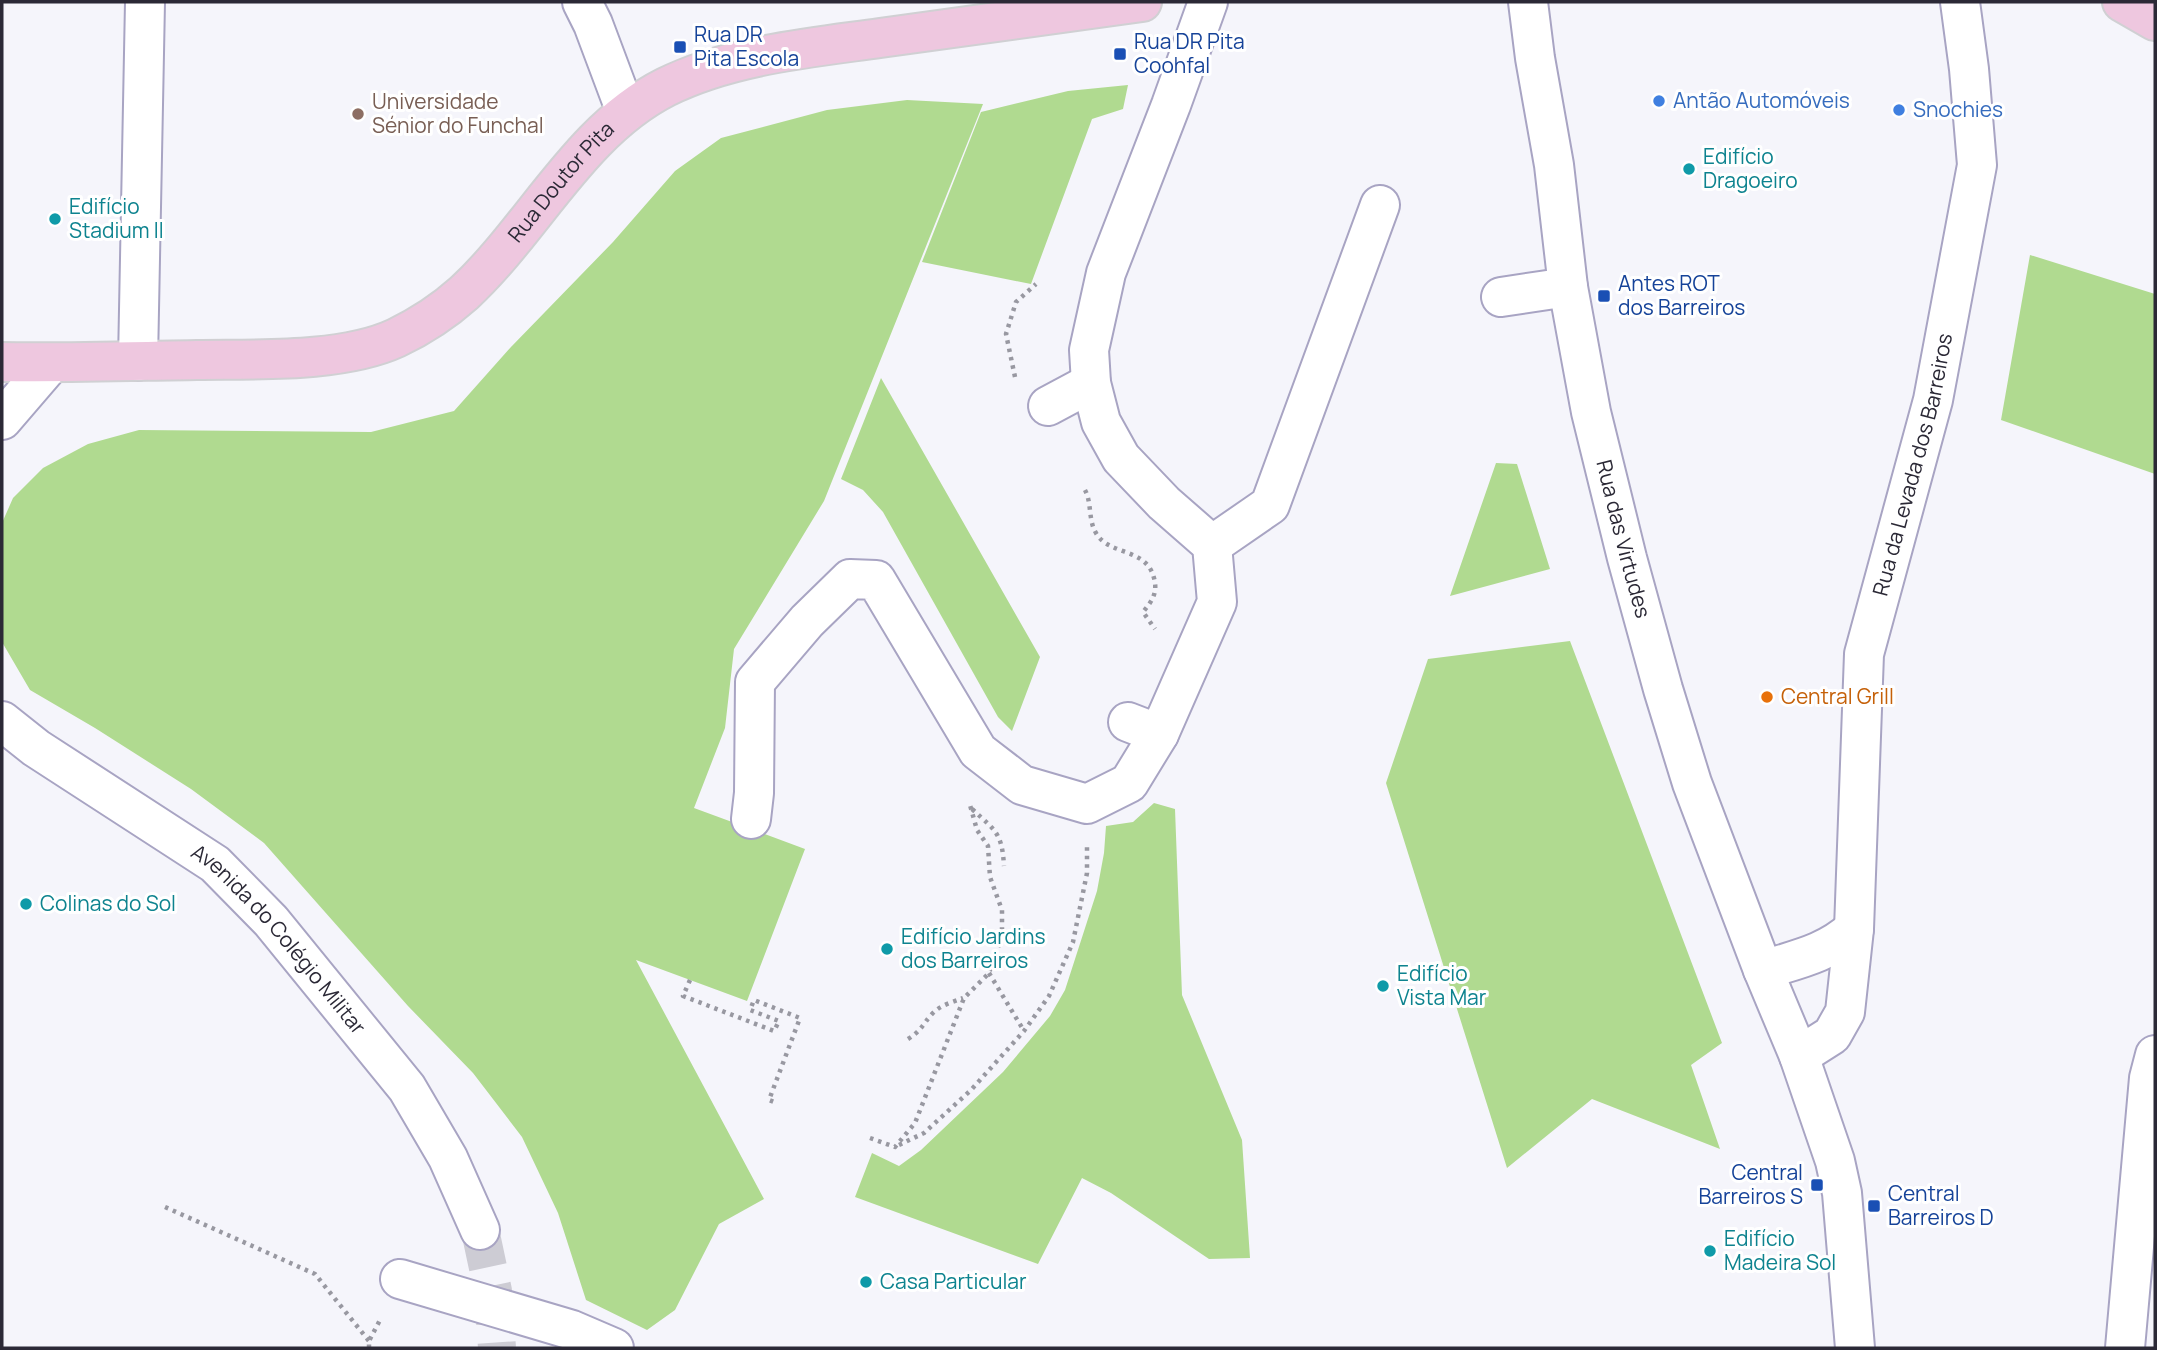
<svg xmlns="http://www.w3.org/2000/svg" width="2157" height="1350" font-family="Manrope,sans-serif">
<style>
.green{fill:#b0da90}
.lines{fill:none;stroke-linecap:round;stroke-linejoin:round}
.minor-tunnel{stroke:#cdccd4;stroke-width:38;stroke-dasharray:38 19;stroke-linecap:butt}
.minor-casing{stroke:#a8a4c3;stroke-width:42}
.major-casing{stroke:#d0d0d3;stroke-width:42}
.path{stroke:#9898a1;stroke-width:4.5;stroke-dasharray:3.5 5;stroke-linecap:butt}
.minor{stroke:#fff;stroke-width:38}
.major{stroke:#eec7df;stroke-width:38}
.transit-dot{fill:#1a4fb4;stroke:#fff;stroke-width:2.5}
.shop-dot{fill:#3f7fe0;stroke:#fff;stroke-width:2.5}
.education-dot{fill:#8d6e63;stroke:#fff;stroke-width:2.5}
.culture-dot{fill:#0f9aa8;stroke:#fff;stroke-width:2.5}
.food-dot{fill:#e8710a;stroke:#fff;stroke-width:2.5}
.labels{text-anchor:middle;stroke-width:6;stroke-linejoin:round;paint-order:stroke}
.transit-label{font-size:21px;fill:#164399;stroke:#fff;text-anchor:start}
.shop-label{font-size:21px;fill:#366cbe;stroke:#fff;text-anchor:start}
.education-label{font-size:21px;fill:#785e54;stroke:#fff;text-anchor:start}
.culture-label{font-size:21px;fill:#0d838f;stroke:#fff;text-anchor:start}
.street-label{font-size:21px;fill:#2b2936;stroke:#fff}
.food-label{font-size:21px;fill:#c56008;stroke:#fff;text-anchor:start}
</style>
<rect width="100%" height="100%" fill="#f5f5fb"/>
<path class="green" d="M 1128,85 L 1123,109 L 1092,119 L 1031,284 L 922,262 L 981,112 L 1068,91 Z
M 907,100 L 983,104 L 824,501 L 734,649 L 725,728 L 694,808 L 805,849 L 747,1001 L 636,960 L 764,1199 L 719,1224 L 675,1310 L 647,1330 L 586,1300 L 558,1213 L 522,1137 L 473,1073 L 408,1006 L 264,843 L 191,789 L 95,728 L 30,690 L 2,642 L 2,523 L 13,498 L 43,468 L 88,444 L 139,430 L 371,432 L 454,411 L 511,347 L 613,242 L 675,171 L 721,138 L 827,110 Z
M 2030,255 L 2155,294 L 2155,474 L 2001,420 Z
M 881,378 L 1040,657 L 1012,731 L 998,717 L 883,512 L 863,490 L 841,479 Z
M 1496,463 L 1517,464 L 1550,569 L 1450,596 Z
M 1570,641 L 1722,1043 L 1691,1065 L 1720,1149 L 1592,1099 L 1507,1168 L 1386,783 L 1428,659 Z
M 1154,803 L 1175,809 L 1182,995 L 1242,1140 L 1250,1258 L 1209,1259 L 1111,1193 L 1082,1178 L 1038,1264 L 855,1197 L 872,1153 L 899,1166 L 921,1150 L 1003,1072 L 1050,1016 L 1065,990 L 1097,891 L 1104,853 L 1106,826 L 1133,822 Z"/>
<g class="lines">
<path class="minor-tunnel" d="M 480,1230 L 493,1291 L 497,1348"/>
<defs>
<g id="minor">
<path d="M 582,2 L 593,24 L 626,112"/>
<path id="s1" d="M 1528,2 L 1535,58 L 1554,165 L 1568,287 L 1591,412 L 1627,558 L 1663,689 L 1692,783 L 1763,970 L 1799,1056 L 1835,1161 L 1842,1193 L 1855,1348"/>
<path d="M 1501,297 L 1568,287"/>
<path d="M 138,361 L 145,2"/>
<path d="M 1048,406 L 1091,383"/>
<path d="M 2,420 L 51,363"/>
<path d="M 1212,545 L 1270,505 L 1380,205"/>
<path id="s2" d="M 2,721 L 36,748 L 215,864 L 271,921 L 407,1088 L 448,1158 L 480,1230"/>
<path d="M 1128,722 L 1159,734"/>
<path d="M 751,819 L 754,793 L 755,682 L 807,621 L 850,579 L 876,580 L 978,751 L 1022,785 L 1087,804 L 1129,783 L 1159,734 L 1217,602 L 1212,545 L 1164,503 L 1121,458 L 1101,422 L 1091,383 L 1089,350 L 1106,273 L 1171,105 L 1208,2"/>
<path d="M 1763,970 C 1798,959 1826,954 1854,929"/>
<path id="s3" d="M 1799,1056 L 1832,1035 L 1845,1012 L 1854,929 L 1864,654 L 1933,400 L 1977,165 L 1969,69 L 1960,2"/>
<path d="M 400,1279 L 572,1330 L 614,1348"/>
<path d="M 2125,1348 L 2149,1078 L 2155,1055"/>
</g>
<g id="major">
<path d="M 2122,2 L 2155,21"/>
<path id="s4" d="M 2,362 C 67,363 132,361 197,360 C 256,359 342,363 396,338 C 419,327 445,310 464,293 C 534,228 579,131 666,87 C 731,55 808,48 880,38 C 967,26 1054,14 1142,2"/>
</g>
</defs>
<use href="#minor" class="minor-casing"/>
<use href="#major" class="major-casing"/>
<path class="path" d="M 1015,377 L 1006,334 L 1016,302 L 1036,284
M 1085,490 C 1092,503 1088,520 1096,533 C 1109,556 1146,547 1154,578 C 1158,593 1152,601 1143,612 L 1155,629
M 972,809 C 996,831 1002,833 1004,866
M 989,973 L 1024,1031
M 690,980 L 683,996 L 774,1031 L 779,1021 L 750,1010 L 754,1000 L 800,1018 L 769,1100 L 774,1102
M 908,1039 C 922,1030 922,1025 932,1014 C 940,1005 953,1002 963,998
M 870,1138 L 895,1147 L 915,1123 L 964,998 L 989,973 L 1002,936 L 1002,910 L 990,877 L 988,846 L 977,830 L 970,805
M 899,1145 L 924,1133 L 971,1090 L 1024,1031 L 1049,996 L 1073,942 L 1087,873 L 1087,847
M 165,1207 L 315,1274 L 369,1341
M 369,1348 L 369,1341 L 380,1320"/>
<use href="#minor" class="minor"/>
<use href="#major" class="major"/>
</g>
<g class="transit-dot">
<rect x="673" y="40" width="14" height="14" rx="3.5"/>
<rect x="1113" y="47" width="14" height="14" rx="3.5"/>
<rect x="1597" y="289" width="14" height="14" rx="3.5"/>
<rect x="1810" y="1178" width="14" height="14" rx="3.5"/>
<rect x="1867" y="1199" width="14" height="14" rx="3.5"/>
</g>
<g class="shop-dot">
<circle cx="1659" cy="101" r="7"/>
<circle cx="1899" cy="110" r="7"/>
</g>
<circle class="education-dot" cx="358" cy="114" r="7"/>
<g class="culture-dot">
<circle cx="1689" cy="169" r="7"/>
<circle cx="55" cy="219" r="7"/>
<circle cx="26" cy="904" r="7"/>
<circle cx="887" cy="949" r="7"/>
<circle cx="1383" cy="986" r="7"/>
<circle cx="1710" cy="1251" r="7"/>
<circle cx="866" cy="1282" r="7"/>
</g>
<circle class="food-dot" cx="1767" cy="697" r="7"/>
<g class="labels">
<g class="transit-label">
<text x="694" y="42">Rua DR<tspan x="694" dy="24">Pita Escola</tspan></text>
<text x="1134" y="49">Rua DR Pita<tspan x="1134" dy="24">Coohfal</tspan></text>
<text x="1618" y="291">Antes ROT<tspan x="1618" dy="24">dos Barreiros</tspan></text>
<text x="1803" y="1180" text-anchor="end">Central<tspan x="1803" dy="24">Barreiros S</tspan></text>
<text x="1888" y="1201">Central<tspan x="1888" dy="24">Barreiros D</tspan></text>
</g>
<g class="shop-label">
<text x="1673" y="108">Antão Automóveis</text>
<text x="1913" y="117">Snochies</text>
</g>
<g class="education-label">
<text x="372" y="109">Universidade<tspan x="372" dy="24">Sénior do Funchal</tspan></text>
</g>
<g class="culture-label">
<text x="1703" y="164">Edifício<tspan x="1703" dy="24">Dragoeiro</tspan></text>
<text x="69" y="214">Edifício<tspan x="69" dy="24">Stadium II</tspan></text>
<text x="40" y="911">Colinas do Sol</text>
<text x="901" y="944">Edifício Jardins<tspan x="901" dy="24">dos Barreiros</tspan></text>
<text x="1397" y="981">Edifício<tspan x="1397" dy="24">Vista Mar</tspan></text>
<text x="1724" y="1246">Edifício<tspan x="1724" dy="24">Madeira Sol</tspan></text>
<text x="880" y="1289">Casa Particular</text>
</g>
<g class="street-label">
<text dy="7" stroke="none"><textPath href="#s4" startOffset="626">Rua Doutor Pita</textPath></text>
<text dy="7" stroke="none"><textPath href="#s3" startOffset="620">Rua da Levada dos Barreiros</textPath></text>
<text dy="7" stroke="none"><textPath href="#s1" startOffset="546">Rua das Virtudes</textPath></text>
<text dy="7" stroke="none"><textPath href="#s2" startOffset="355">Avenida do Colégio Militar</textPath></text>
</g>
<g class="food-label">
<text x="1781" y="704">Central Grill</text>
</g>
</g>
<rect width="2157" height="1350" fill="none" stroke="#2b2936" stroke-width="7"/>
</svg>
